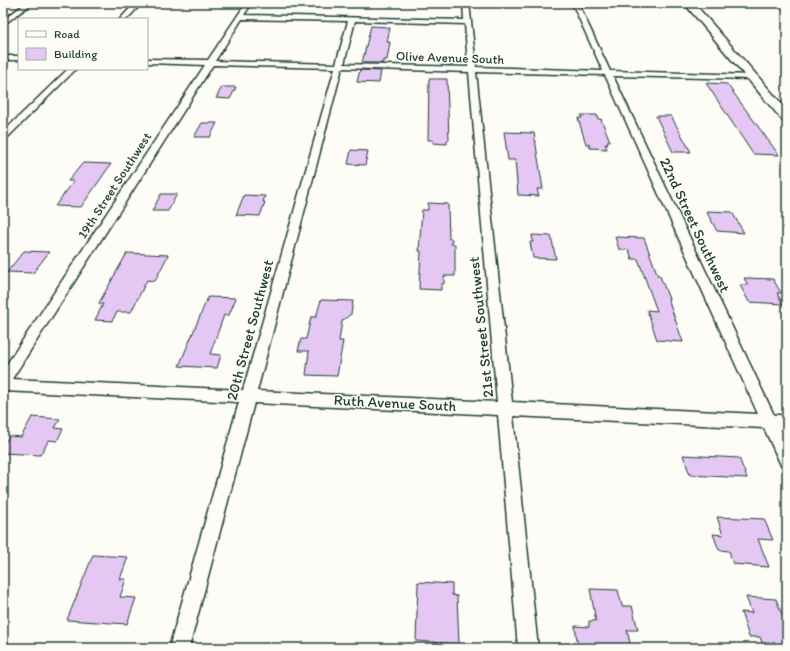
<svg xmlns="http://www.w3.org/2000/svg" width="790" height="651" font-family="Itim,sans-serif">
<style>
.building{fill:#e5c7f4;stroke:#1f3d34}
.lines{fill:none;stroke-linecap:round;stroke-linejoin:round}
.street-casing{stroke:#1f3d34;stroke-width:3}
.secondary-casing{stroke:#1f3d34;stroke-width:3}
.street{fill:#fdfcf7;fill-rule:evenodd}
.secondary{fill:#fdfcf7;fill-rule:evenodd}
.labels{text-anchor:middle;stroke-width:3;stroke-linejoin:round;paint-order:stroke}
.far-street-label{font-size:13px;fill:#1f3d34;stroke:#fdfcf7}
.street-label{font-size:15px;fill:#1f3d34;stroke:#fdfcf7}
</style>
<rect width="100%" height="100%" fill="#fdfcf7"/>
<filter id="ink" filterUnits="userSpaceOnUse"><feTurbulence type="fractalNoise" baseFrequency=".025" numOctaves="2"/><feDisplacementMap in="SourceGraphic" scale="8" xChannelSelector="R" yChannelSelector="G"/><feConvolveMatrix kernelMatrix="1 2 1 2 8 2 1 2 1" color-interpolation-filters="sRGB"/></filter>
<g filter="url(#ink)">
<path class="building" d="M 371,26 L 387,27 L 386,28 L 390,28 L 387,42 L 390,42 L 387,60 L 383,60 L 383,63 L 362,63 Z
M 360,70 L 381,71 L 379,83 L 357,82 Z
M 429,79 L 447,79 L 449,140 L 447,140 L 447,144 L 433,143 L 433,140 L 428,140 Z
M 706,83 L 727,84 L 779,155 L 753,154 Z
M 222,87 L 236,87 L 230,99 L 216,98 Z
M 581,115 L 597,115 L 598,119 L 601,119 L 610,141 L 607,141 L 608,145 L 605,144 L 607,149 L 590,148 L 589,144 L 586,144 L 578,118 L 582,118 Z
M 656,116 L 671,116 L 691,152 L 673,152 Z
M 202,123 L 217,123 L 210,137 L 194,137 Z
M 504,132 L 534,133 L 543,189 L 537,189 L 539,196 L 518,195 L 515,160 L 508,160 Z
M 351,150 L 368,151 L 365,165 L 348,164 Z
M 83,163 L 111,164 L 81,207 L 55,206 L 74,181 L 68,181 Z
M 161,194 L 177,194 L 168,211 L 152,211 Z
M 244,195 L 265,196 L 263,202 L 265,202 L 260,216 L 236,215 Z
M 428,203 L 448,204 L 449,239 L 452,239 L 451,244 L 455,244 L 455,276 L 444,276 L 444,284 L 441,284 L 441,290 L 419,289 L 421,251 L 419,251 L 422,210 L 428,210 Z
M 706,211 L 732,212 L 744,233 L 717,231 Z
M 532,235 L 551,236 L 556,259 L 533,258 L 530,242 L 533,242 Z
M 615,237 L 644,238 L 658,276 L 660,276 L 669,299 L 668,299 L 683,342 L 657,340 L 647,310 L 657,311 L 638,259 L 632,259 L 629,250 L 619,249 Z
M 24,251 L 49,252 L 33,273 L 7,272 Z
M 127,253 L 168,255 L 155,281 L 147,280 L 131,312 L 117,312 L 112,321 L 95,320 L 103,304 L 99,304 L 100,301 Z
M 744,278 L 773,279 L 781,293 L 777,293 L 783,304 L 749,302 L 740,285 L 748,285 Z
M 208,297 L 236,298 L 229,315 L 224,315 L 210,354 L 221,355 L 217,368 L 179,366 Z
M 321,300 L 353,301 L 351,314 L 342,321 L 339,341 L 343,341 L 337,376 L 306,375 L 309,351 L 298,351 L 301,339 L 306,339 L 311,317 L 316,317 Z
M 32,417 L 60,419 L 55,428 L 63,429 L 57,441 L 49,440 L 40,455 L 3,453 L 3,446 L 9,436 L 21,437 Z
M 683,455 L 739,458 L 747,478 L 690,475 Z
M 717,517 L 764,519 L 773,540 L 758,539 L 769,567 L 733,564 L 729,551 L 719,550 L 713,534 L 723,535 Z
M 93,555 L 128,557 L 120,579 L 126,579 L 120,597 L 136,598 L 127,624 L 67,620 Z
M 418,582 L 452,584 L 452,595 L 457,596 L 459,644 L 416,641 Z
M 590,589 L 618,590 L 622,606 L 632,606 L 638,630 L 627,630 L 631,647 L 600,646 L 601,648 L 578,648 L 575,626 L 589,627 L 589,621 L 596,621 Z
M 746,597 L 776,599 L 787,627 L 787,648 L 764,648 L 760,637 L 749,637 L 741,612 L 752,613 Z"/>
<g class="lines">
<defs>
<path id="street" d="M 26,3 L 33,3 L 3,25 L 3,20 Z
M 135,3 L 142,3 L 127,19 L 120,19 Z
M 246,3 L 252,3 L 244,15 L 464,20 L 463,3 L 469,3 L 476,67 L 603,71 L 572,3 L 578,3 L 610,71 L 755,75 L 755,79 L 752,79 L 613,76 L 774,415 L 787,415 L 787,429 L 780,428 L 787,443 L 787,467 L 781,465 L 764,428 L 513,416 L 538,648 L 518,648 L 498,415 L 254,403 L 189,648 L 169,648 L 239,402 L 3,391 L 3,370 L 205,65 L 147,63 L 147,59 L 208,60 ZM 242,19 L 348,21 L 336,64 L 215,61 ZM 355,21 L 465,24 L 468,67 L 344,64 ZM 213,65 L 335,68 L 243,390 L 12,379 ZM 342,68 L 469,72 L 497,402 L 257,391 ZM 476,72 L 605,75 L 758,414 L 512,402 Z
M 3,56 L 19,56 L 19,60 L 3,60 Z
M 68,69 L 76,69 L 6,139 L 3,140 L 3,132 Z"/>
<path id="secondary" d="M 684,3 L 694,3 L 787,110 L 787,122 L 783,121 Z"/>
</defs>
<use href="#street" class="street-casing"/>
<use href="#secondary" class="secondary-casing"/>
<use href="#street" class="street"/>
<use href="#secondary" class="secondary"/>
</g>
</g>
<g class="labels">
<g class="far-street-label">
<text transform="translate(450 57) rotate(2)" y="5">Olive Avenue South</text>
<text transform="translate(114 185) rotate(-57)" y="5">19th Street Southwest</text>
</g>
<g class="street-label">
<text transform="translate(695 225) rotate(65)" y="5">22nd Street Southwest</text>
<text transform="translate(481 327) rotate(-96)" y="5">21st Street Southwest</text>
<text transform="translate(250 330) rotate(-75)" y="5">20th Street Southwest</text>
<text transform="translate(395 403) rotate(3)" y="5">Ruth Avenue South</text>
</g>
</g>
<rect width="790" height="651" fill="none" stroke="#fdfcf7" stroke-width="16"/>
<rect x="8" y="8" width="774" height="635" fill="none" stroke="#1f3d34" stroke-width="1.5" filter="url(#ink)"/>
<rect x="18" y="18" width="130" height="52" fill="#fdfcf7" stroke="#a4b0a9"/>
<rect x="26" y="31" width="20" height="6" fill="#fdfcf7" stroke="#a4b0a9"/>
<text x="54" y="38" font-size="12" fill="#1f3d34">Road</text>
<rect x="26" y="48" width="20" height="12" fill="#e5c7f4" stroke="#a4b0a9"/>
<text x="54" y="58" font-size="12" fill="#1f3d34">Building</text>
</svg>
